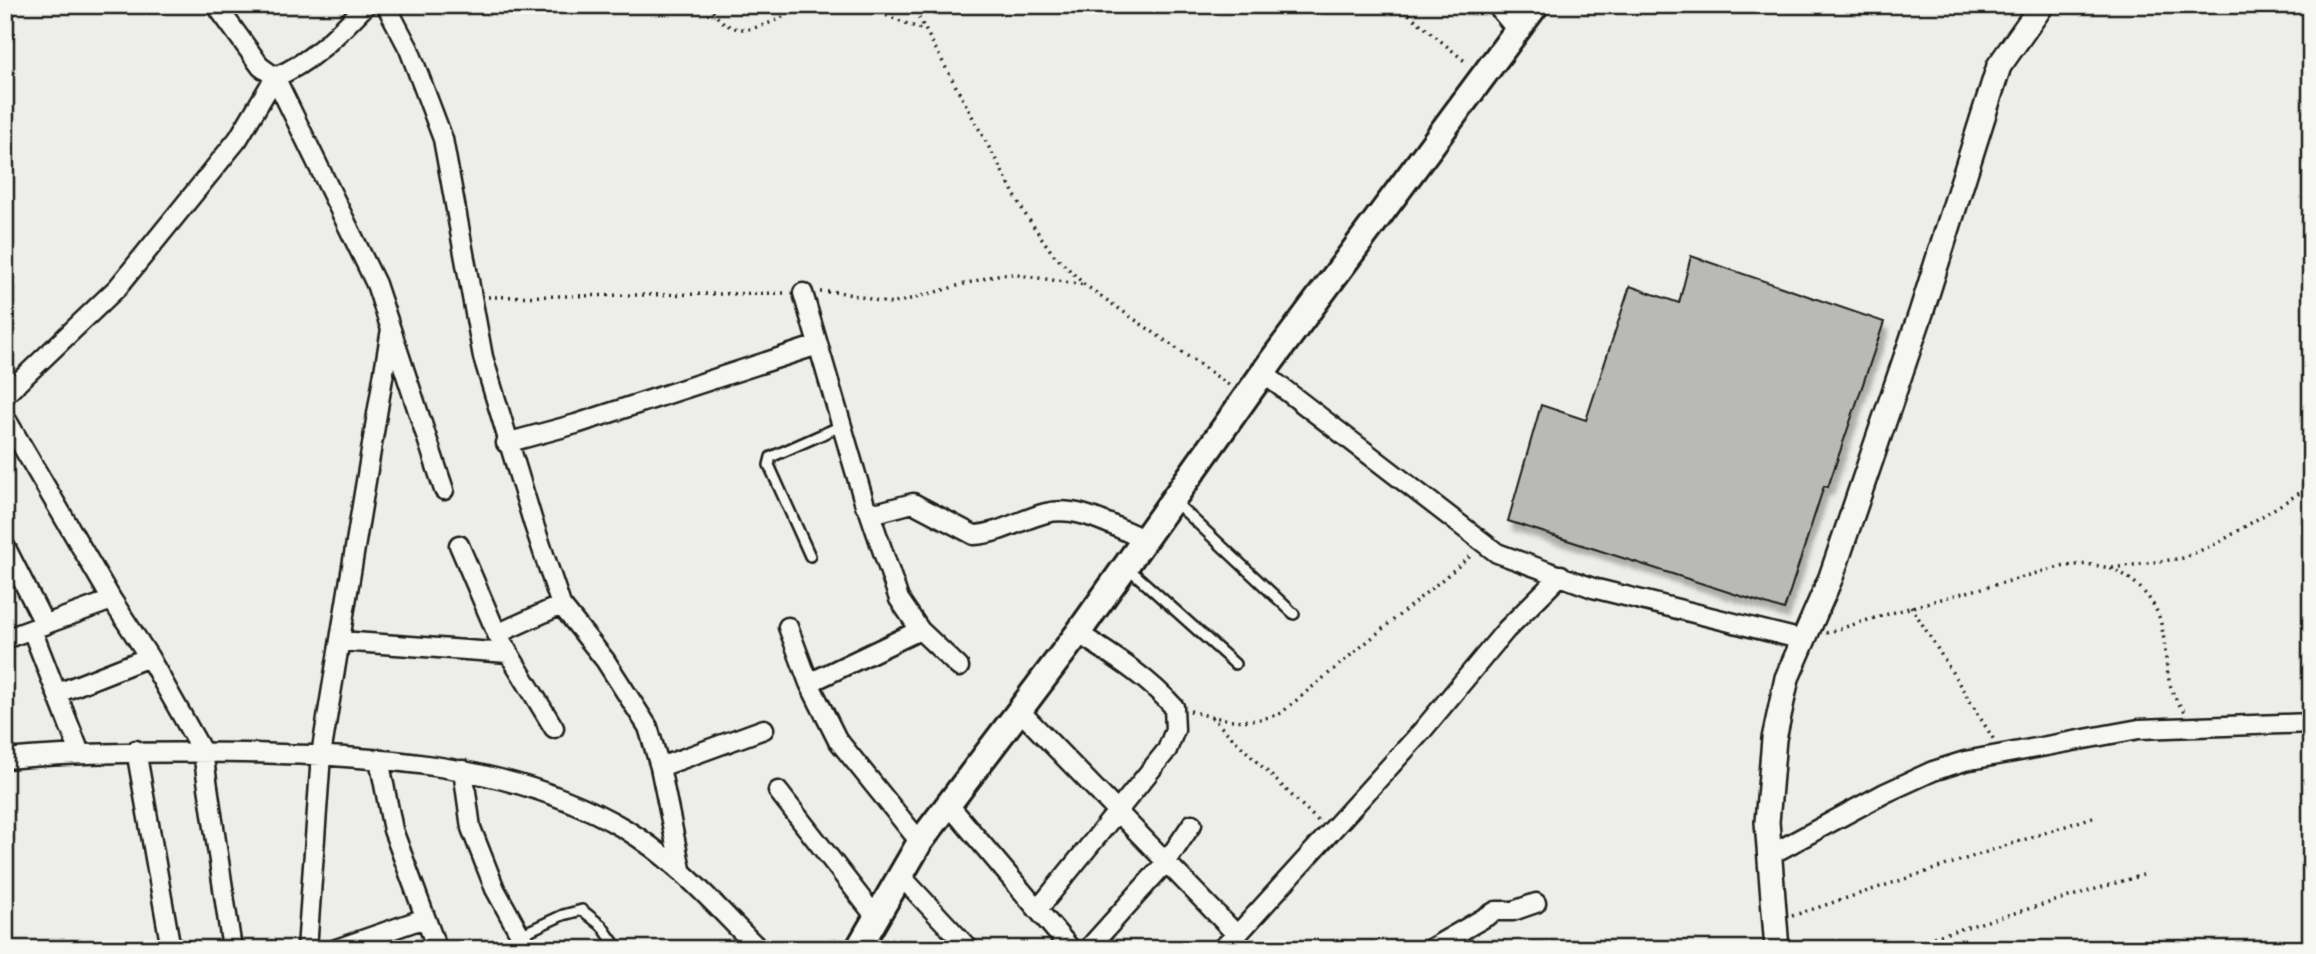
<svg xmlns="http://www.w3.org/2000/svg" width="2316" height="954" font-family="'Comic Neue',sans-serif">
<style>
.building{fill:#b9b9b6;stroke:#1c1c1c;stroke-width:2;filter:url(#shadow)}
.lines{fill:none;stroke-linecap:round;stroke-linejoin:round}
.service-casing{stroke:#1c1c1c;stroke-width:14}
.minor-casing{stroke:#1c1c1c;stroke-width:23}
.tertiary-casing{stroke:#1c1c1c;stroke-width:28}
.secondary-casing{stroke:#1c1c1c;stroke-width:30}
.path{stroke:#1c1c1c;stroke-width:3.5;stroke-dasharray:2 5;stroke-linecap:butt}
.service{stroke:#f6f6f2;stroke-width:9}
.minor{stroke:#f6f6f2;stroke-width:18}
.tertiary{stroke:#f6f6f2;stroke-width:23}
.secondary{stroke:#f6f6f2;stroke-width:24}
</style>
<defs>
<filter id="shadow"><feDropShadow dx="4.5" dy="8" stdDeviation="2" flood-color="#0004"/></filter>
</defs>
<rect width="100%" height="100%" fill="#edede9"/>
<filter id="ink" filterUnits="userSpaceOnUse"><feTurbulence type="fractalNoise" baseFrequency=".0143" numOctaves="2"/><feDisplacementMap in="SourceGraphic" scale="14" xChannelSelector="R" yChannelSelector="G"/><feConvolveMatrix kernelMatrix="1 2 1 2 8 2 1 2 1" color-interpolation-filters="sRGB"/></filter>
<g filter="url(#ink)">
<path class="building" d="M 1691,256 L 1884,322 L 1828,487 L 1824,486 L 1784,610 L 1508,521 L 1541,405 L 1586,420 L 1630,286 L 1679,303 Z"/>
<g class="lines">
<defs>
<path id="service" d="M 1175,502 L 1294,614
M 810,556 L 769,465 L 771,457 L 841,426
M 1127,567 L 1235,664
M 520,935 L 563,915 L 582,910 L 602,926 L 618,949
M 739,949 L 745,935"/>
<path id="minor" d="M 216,5 L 261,67 L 275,77 C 312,62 338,34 366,5
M 386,5 L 409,49 L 443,139 L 483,357 L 533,522 L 561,605 L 605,660 L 648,727 L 660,767 L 681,869
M 1496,5 L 1516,29
M 275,77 L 376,284 L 444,490
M 803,293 L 865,505 L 869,511 L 879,512 L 913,503 L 974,535 C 999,534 1022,519 1046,513 C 1079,505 1114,527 1144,539
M 1263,373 L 1497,553 L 1593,588 L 1803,640
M 5,395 L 118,287 L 238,139 L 275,77
M 5,417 L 112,600
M 506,443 L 576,424 L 818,345
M 869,511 L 899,599 L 920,630 L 959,667
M 459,545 L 497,634 L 554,728
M 5,546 L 45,625
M 788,627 L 809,683 L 837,739 L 920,842
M 32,630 L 80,753
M 497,634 L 561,605
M 5,639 L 112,600 L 149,657 L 203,753 L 232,949
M 340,641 L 508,653
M 809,683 L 920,630
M 58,693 L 149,657
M 1018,709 L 1237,935
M 136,750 L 171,949
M 5,759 C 86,752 163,752 244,753 C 372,756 512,762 625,829 C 678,861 715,906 759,949
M 379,759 L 393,830 L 437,949
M 660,767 L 764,729
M 463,770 L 471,828 L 495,889 L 528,949
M 778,791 L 875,916
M 949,805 L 1071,949
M 1768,856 L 1885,793 L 1933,771 L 1965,761 L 2139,729 L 2311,723
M 899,874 L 969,949
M 1039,908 L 1167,750 L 1175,730 L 1174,707 C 1146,676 1113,656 1078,633
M 307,949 L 321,755 L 391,329
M 336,949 L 425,918
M 1088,949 L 1167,861 L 1192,824
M 1221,949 L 1237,935 L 1422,731 L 1506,630 L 1561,575
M 1430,949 L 1496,911 L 1513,911 L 1536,903"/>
<path id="tertiary" d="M 1777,949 L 1767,822 L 1774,739 L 1787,678 L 1831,577 L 1921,313 L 1999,66 L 2042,5"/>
<path id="secondary" d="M 858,949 L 920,842 L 1078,633 L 1273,359 L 1536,5"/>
</defs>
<use href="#service" class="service-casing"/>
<use href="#minor" class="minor-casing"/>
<use href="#tertiary" class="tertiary-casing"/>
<use href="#secondary" class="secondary-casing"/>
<path class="path" d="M 709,5 C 734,50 771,21 808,5
M 860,5 L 923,30
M 912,5 L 1025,214 L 1053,254 L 1085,285 L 1229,385
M 1398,5 L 1467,63
M 820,292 L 839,292 L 892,304 L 997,275 L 1012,274 L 1085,285
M 488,297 L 788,293
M 2112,568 L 2183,558 L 2220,542 L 2311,486
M 1911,606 L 1994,740
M 1826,633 C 1886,614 1946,597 2006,582 C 2035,574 2070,560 2100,566 C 2123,570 2138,583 2151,601 C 2174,633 2156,683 2185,711
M 1190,711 C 1222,720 1249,726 1281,713 L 1473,554
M 1211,717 L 1318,821
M 1792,916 L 2093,817
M 1893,949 L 2143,875
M 2125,949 L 2137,946"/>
<use href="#service" class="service"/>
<use href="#minor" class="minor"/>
<use href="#tertiary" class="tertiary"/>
<use href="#secondary" class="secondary"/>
</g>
</g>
<rect width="2316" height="954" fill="none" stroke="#f6f6f2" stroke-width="28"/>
<rect x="14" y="14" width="2288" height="926" fill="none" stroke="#1c1c1c" stroke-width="2.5" filter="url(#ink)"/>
</svg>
